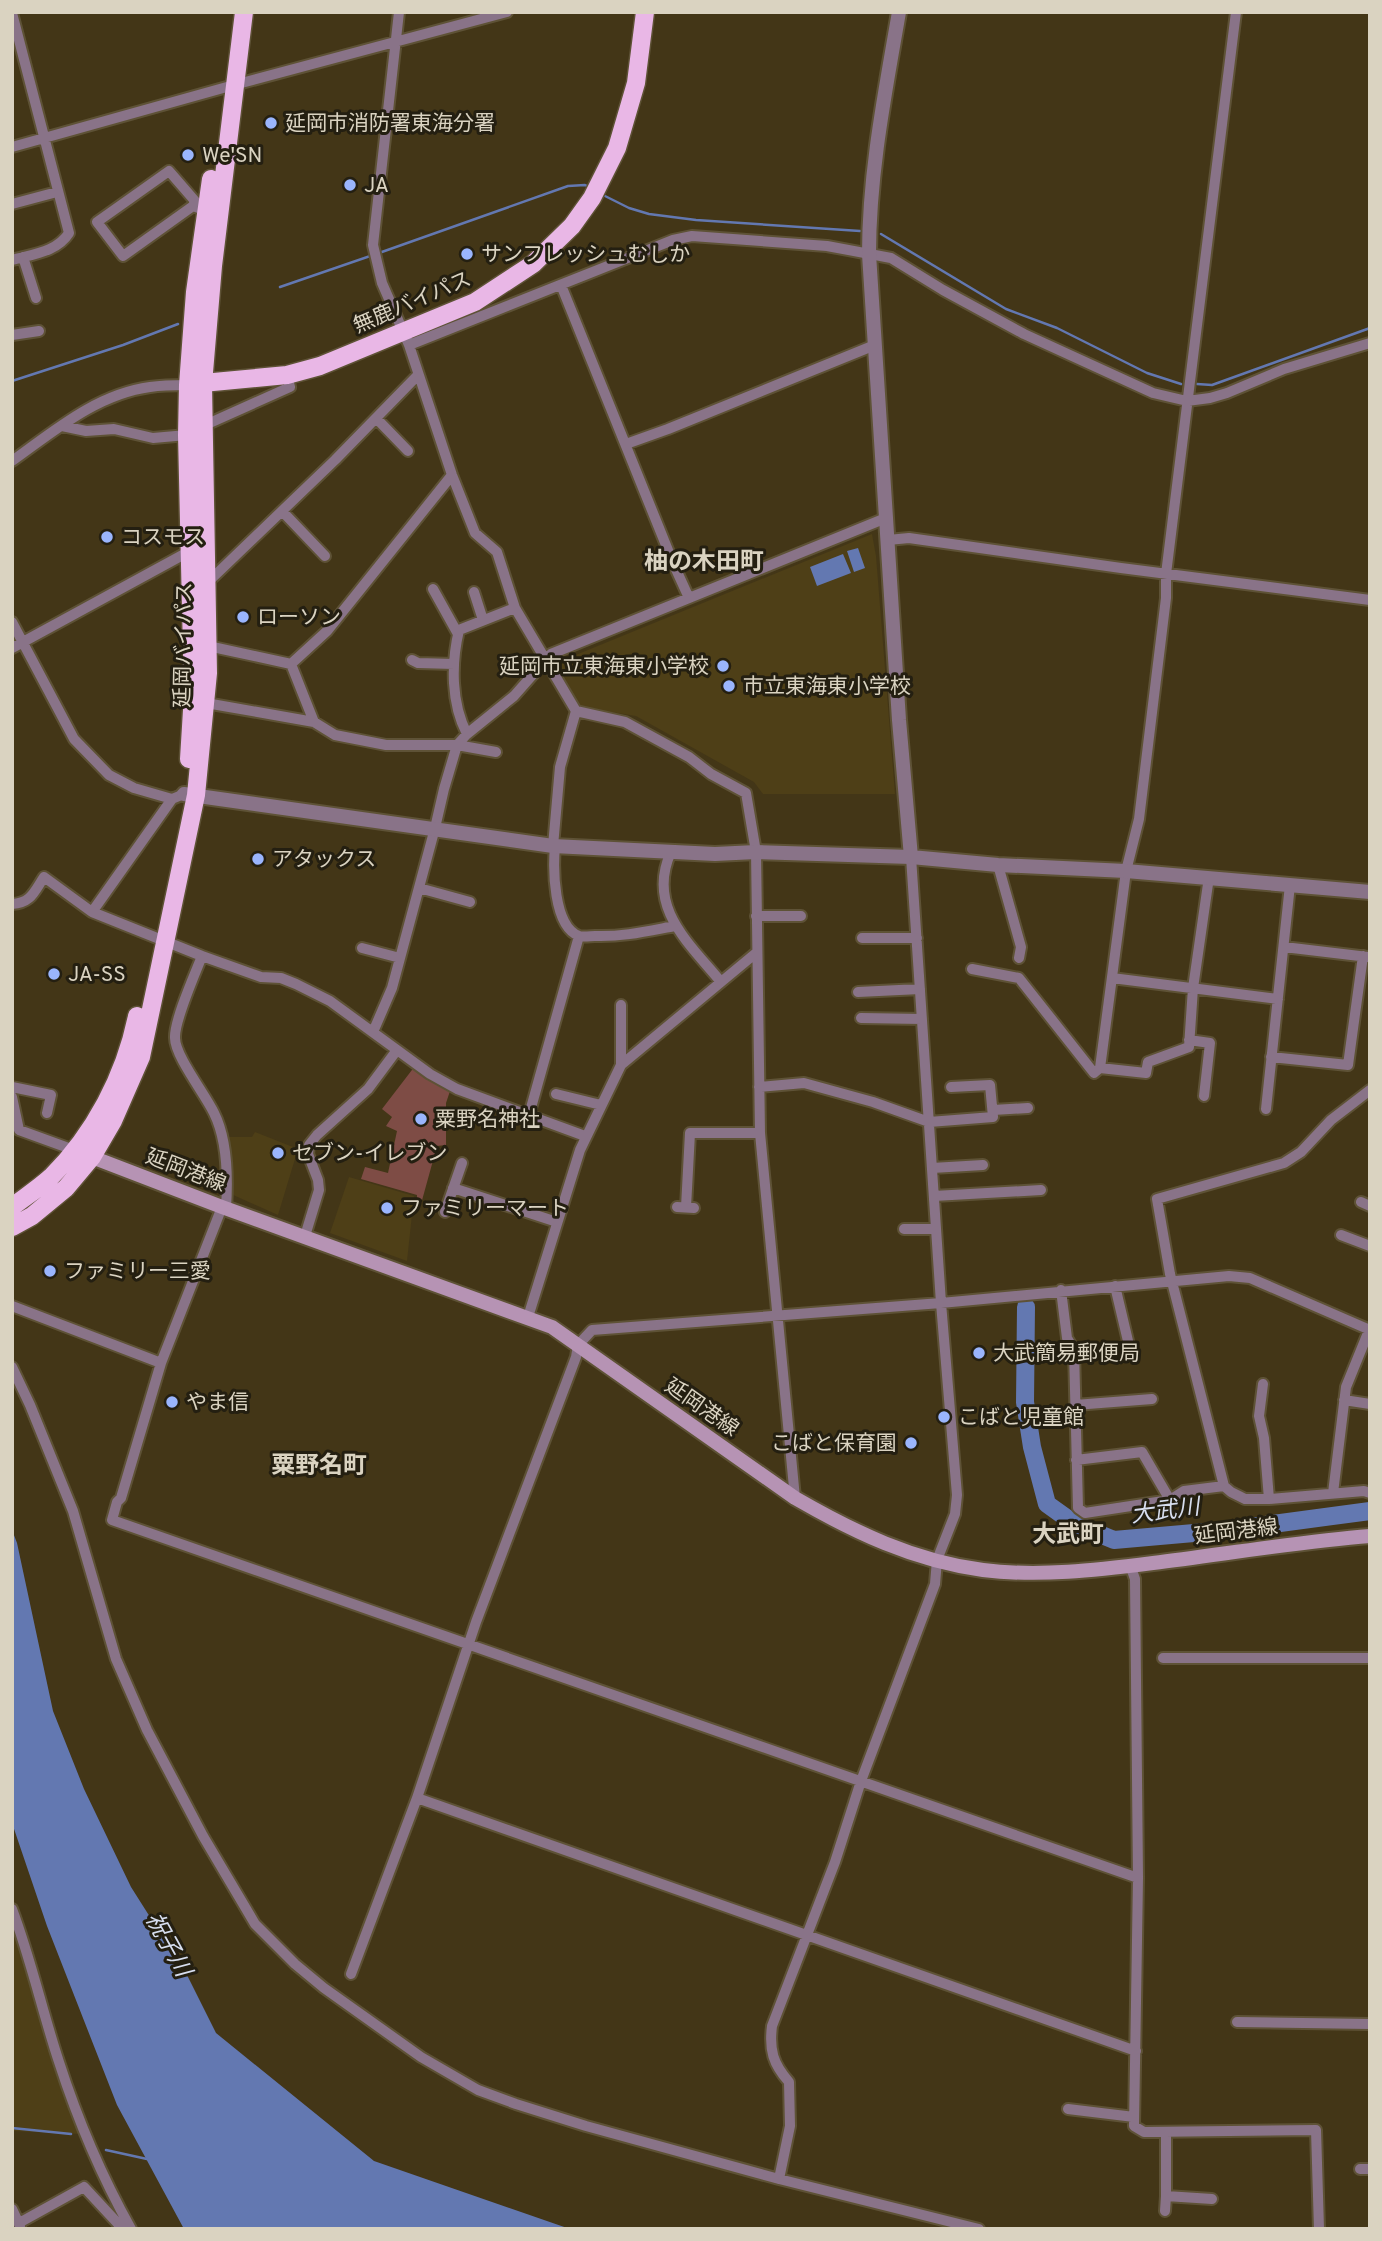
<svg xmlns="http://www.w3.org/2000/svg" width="1382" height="2241" font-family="Overpass,'Noto Sans JP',sans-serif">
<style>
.built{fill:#4e3f17}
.green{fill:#7e4c45}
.water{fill:#6378b1}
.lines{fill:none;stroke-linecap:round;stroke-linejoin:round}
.stream{stroke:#6378b1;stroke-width:2.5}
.river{stroke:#6378b1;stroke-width:18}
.minor-casing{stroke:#5e5236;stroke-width:14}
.tertiary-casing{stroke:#5e5236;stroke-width:18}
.secondary-casing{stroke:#5e5236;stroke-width:18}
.trunk-casing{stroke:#5e5236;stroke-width:21}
.minor{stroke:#897388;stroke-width:10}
.tertiary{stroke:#897388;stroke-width:14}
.secondary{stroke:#b693b4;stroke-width:14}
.trunk{stroke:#e9b7e6;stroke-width:18}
.poi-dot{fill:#9ab5fd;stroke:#241f11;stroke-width:2.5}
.labels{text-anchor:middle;stroke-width:6;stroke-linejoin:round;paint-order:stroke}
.poi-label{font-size:21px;fill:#dad3c1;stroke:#241f11;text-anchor:start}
.street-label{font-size:21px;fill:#dad3c1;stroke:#241f11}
.water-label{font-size:23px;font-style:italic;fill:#d7deef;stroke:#241f11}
.quarter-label{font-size:24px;font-weight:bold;fill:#dad3c1;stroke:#241f11}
</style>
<rect width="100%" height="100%" fill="#433617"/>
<path class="built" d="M 872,534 L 876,556 L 895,794 L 763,794 L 754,782 L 636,716 L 579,707 L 560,672 L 561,661 Z
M 255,1132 L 298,1149 L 278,1215 L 231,1194 L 227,1137 L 252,1137 Z
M 349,1177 L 414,1196 L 407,1261 L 330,1233 Z
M 12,1923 L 81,2134 L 12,2131 Z"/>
<path class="green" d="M 415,1066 L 451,1088 L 446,1103 L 446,1145 L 437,1146 L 421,1204 L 417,1203 L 417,1195 L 361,1179 L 365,1167 L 388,1173 L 397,1131 L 386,1126 L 392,1117 L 382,1109 Z"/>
<path class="water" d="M 858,548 L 865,568 L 854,572 L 847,551 Z
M 843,554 L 851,573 L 817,586 L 810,567 Z
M 12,1530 L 17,1543 L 53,1711 L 84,1789 L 131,1887 L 188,1977 L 216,2033 L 374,2161 L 570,2229 L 184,2229 L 117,2105 L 47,1926 L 12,1823 Z"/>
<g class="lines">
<path class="stream" d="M 603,195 L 629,208 L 649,214 L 696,220 L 860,231
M 881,234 L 1006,309 L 1057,328 L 1147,373 L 1181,384
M 379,253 L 568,186 L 585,185 L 591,188
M 280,287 L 373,255
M 12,381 L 123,345 L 178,324
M 1197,384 L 1212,385 L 1370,328
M 12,2128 L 71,2134
M 106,2150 L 147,2159"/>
<path class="river" d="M 1026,1307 L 1025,1402 L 1032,1447 L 1047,1504 L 1075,1524 L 1114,1540 L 1228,1530 L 1370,1511"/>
<defs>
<path id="minor" d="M 399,12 L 373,245 L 382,283 L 409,345 L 452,475 L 475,533 L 497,552 L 515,608 L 576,711 L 625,722 L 689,757 L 711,774 L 746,793 L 756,852 L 760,1133 L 795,1498
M 12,13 L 69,233 C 57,252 33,254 12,260
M 12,147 L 234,85 L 507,12
M 12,204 L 57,192
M 193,206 L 123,256 L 97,222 L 169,171 L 195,201 L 193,206 L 207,211
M 23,257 L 36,298
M 561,285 L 674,565 L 689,598
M 12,335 L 39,331
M 409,345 L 673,240 L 692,236 L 827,246 L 891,258 L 943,290 L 1024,334 L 1153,393 L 1187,401 L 1210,398 L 1227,393 L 1284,369 L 1370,343
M 376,418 L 408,451
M 62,426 L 86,431 L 114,429 L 153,438 L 187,435 L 203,426 L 290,387 L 287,375
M 626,444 L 668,429 L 875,345
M 12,461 C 54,431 97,394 150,387 C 163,385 176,385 188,385
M 282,511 L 325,556
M 888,540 L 909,538 L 1121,568 L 1370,600
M 207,583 L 335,460 L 418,375
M 433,589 L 458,634
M 474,592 L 483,620
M 12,622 L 74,739 L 109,775 L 134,788 L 172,799 L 184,794
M 208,646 L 291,664 L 314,722 L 335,735 L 386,745 L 457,745 L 496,752
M 12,648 L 190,551
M 412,660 L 418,663 L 454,664
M 291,664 L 327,631 L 452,475
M 206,703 L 314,722
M 467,734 C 451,703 451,664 459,630 L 515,608
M 553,846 L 560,767 L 576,711
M 555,846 C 553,868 553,926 579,936 C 583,937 591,936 595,936 C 623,937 648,931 675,926
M 671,852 C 646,907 689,943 721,982
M 998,865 L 1021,947 L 1019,958
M 419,888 L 470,902
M 12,904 C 31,903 34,892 44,877 L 92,912 L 202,956 L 261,977 L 281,978 L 296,984 L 330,1001 L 430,1074 L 457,1089 L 585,1136
M 92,912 L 172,799
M 756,916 L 801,916
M 862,938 L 917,938
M 1284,947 L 1368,957
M 362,948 L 400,958
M 202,956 C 195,974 174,1021 175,1038 C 175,1056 205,1094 214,1113 C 228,1141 228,1178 226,1208
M 972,969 L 1019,978 L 1094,1073 L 1100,1068 L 1146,1073 L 1148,1062 L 1189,1047 L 1193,988 L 1209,877
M 1112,978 L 1278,999
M 858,992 L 920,989
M 861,1018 L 922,1019
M 373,1032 L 392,988 L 435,828 L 444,789 L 457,745 L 467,734 L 514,696 L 551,654 L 886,518
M 1189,1040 L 1210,1043 L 1204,1096
M 1271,1057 L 1348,1065 L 1363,956
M 621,1065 L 621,1005
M 1100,1068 L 1126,871 L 1139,819 L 1166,598 L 1166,574 L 1236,12
M 12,1087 L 51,1095 L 47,1113
M 759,1087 L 804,1083 L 873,1102 L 929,1122 L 993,1117 L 990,1085 L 951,1087
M 1370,1090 L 1331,1120 L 1301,1152 L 1284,1163 L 1157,1199 L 1170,1274 L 1224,1486 L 1231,1492 L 1245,1499 L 1269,1499 L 1364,1491 L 1370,1493
M 556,1094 L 601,1105
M 12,1097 L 19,1130 L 74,1150
M 1266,1109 L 1290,885
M 993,1110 L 1028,1108
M 529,1115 L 579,936
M 932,1168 L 983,1165
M 453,1188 L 557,1222
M 934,1196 L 1041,1190
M 1361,1202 L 1370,1206
M 222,1207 L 161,1363 L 121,1498 L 117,1502 L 112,1520 L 1138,1878
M 677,1207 L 694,1208
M 686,1207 L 690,1133 L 760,1133
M 445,1212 L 462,1163
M 904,1229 L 936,1229
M 1341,1235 L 1370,1246
M 305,1236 L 319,1190 L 318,1180 L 308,1154 L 309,1145 L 317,1135 L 368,1089 L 397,1050
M 1115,1286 L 1128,1341
M 1061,1290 L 1067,1338 L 1074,1350 L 1078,1508 L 1085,1513 L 1170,1500 L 1184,1491 L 1224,1486
M 12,1306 L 161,1363
M 528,1317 L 580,1150 L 621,1065 L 756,953
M 12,1367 L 30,1405 L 73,1511 L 116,1659 L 147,1730 L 203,1836 L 255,1924 L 295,1964 L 324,1988 L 421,2057 L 478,2090 L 516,2104 L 586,2126 L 779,2179 L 979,2229
M 1263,1384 L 1259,1416 L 1264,1438 L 1269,1499
M 1344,1400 L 1370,1404
M 1075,1405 L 1152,1399
M 1076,1460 L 1142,1452 L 1170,1500
M 1333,1493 L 1346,1387 L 1370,1328
M 1130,1565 L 1135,1579 L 1138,1878 L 1134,2126 L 1144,2132 L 1316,2130 L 1319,2229
M 1163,1658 L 1370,1658
M 417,1798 L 1136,2051
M 12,1909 C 31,1959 42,2011 59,2062 C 78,2121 101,2175 131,2229
M 351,1974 L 417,1798 L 476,1622 L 576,1357 L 578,1345 L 592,1330 L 941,1303 L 1229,1276 L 1250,1278 L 1370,1330
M 1237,2022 L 1370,2024
M 1068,2109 L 1134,2117
M 1166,2132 L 1166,2196 L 1212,2199
M 1360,2169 L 1370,2169
M 779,2179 L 790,2126 L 789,2082 C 773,2064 769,2050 772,2026 L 835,1862 L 861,1781 L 935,1584 L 937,1560 L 955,1514 L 957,1495 L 941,1303 L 911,857
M 12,2209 L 20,2226
M 1165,2211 L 1166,2196
M 19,2223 L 84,2187 L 123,2229"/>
<path id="tertiary" d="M 899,12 C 885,93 869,173 869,254 L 899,720 L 911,857
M 184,794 L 553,846 L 715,854 L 756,852 L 911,857 L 998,865 L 1126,871 L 1370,892"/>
<path id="secondary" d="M 84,1154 L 222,1207 L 552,1327 L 795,1498 C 854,1532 914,1561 983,1570 C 1039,1577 1097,1570 1153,1563 C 1225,1554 1297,1542 1370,1536"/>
<path id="trunk" d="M 192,384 L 287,375 L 320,366 L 475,302 L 533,264 L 572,226 L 592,198 L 617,148 L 636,83 L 645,12
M 189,759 L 193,694 L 187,435 L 188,385 L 195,292 L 211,179
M 12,1207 C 25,1197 39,1188 51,1177 C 94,1134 125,1076 137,1016
M 12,1227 L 32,1216 L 66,1188 L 92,1157 L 113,1121 L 141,1057 L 196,795 L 208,673 L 203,384 L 213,266 L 244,12"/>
</defs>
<use href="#minor" class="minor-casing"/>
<use href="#tertiary" class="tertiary-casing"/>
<use href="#secondary" class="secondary-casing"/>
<use href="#trunk" class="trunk-casing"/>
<use href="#minor" class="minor"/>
<use href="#tertiary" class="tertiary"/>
<use href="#secondary" class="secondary"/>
<use href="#trunk" class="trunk"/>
</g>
<g class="poi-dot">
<circle cx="271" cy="123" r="7"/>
<circle cx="188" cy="155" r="7"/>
<circle cx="350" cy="185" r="7"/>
<circle cx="467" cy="254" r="7"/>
<circle cx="107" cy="537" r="7"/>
<circle cx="243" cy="617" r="7"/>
<circle cx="723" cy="666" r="7"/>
<circle cx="729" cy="686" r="7"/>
<circle cx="258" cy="859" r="7"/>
<circle cx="54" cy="974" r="7"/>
<circle cx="421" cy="1119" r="7"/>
<circle cx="278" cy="1153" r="7"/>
<circle cx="387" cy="1208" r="7"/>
<circle cx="50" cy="1271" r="7"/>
<circle cx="979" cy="1353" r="7"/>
<circle cx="172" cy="1402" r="7"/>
<circle cx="944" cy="1417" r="7"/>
<circle cx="911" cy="1443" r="7"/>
</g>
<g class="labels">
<g class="poi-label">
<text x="285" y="130">延岡市消防署東海分署</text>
<text x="202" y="162">We'SN</text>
<text x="364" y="192">JA</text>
<text x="481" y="261">サンフレッシュむしか</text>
<text x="121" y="544">コスモス</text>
<text x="257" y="624">ローソン</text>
<text x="709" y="673" text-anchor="end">延岡市立東海東小学校</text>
<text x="743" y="693">市立東海東小学校</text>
<text x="272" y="866">アタックス</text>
<text x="68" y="981">JA-SS</text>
<text x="435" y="1126">粟野名神社</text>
<text x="292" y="1160">セブン-イレブン</text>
<text x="401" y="1215">ファミリーマート</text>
<text x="64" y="1278">ファミリー三愛</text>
<text x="993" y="1360">大武簡易郵便局</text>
<text x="186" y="1409">やま信</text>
<text x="958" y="1424">こばと児童館</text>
<text x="897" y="1450" text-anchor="end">こばと保育園</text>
</g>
<g class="street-label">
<text transform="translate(412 302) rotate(-23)" y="7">無鹿バイパス</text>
<text transform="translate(183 645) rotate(-89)" y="7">延岡バイパス</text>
<text transform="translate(186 1170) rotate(21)" y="7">延岡港線</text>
<text transform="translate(702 1407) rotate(35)" y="7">延岡港線</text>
<text transform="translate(1236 1531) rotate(-7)" y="7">延岡港線</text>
</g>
<g class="water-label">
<text transform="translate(1165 1510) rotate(-7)" y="8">大武川</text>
<text transform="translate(169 1944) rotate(61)" y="8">祝子川</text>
</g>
<g class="quarter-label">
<text x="704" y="569">柚の木田町</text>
<text x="319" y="1473">粟野名町</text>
<text x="1068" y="1542">大武町</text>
</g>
</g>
<rect width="1382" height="2241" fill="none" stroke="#dad3c1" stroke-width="28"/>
</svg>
